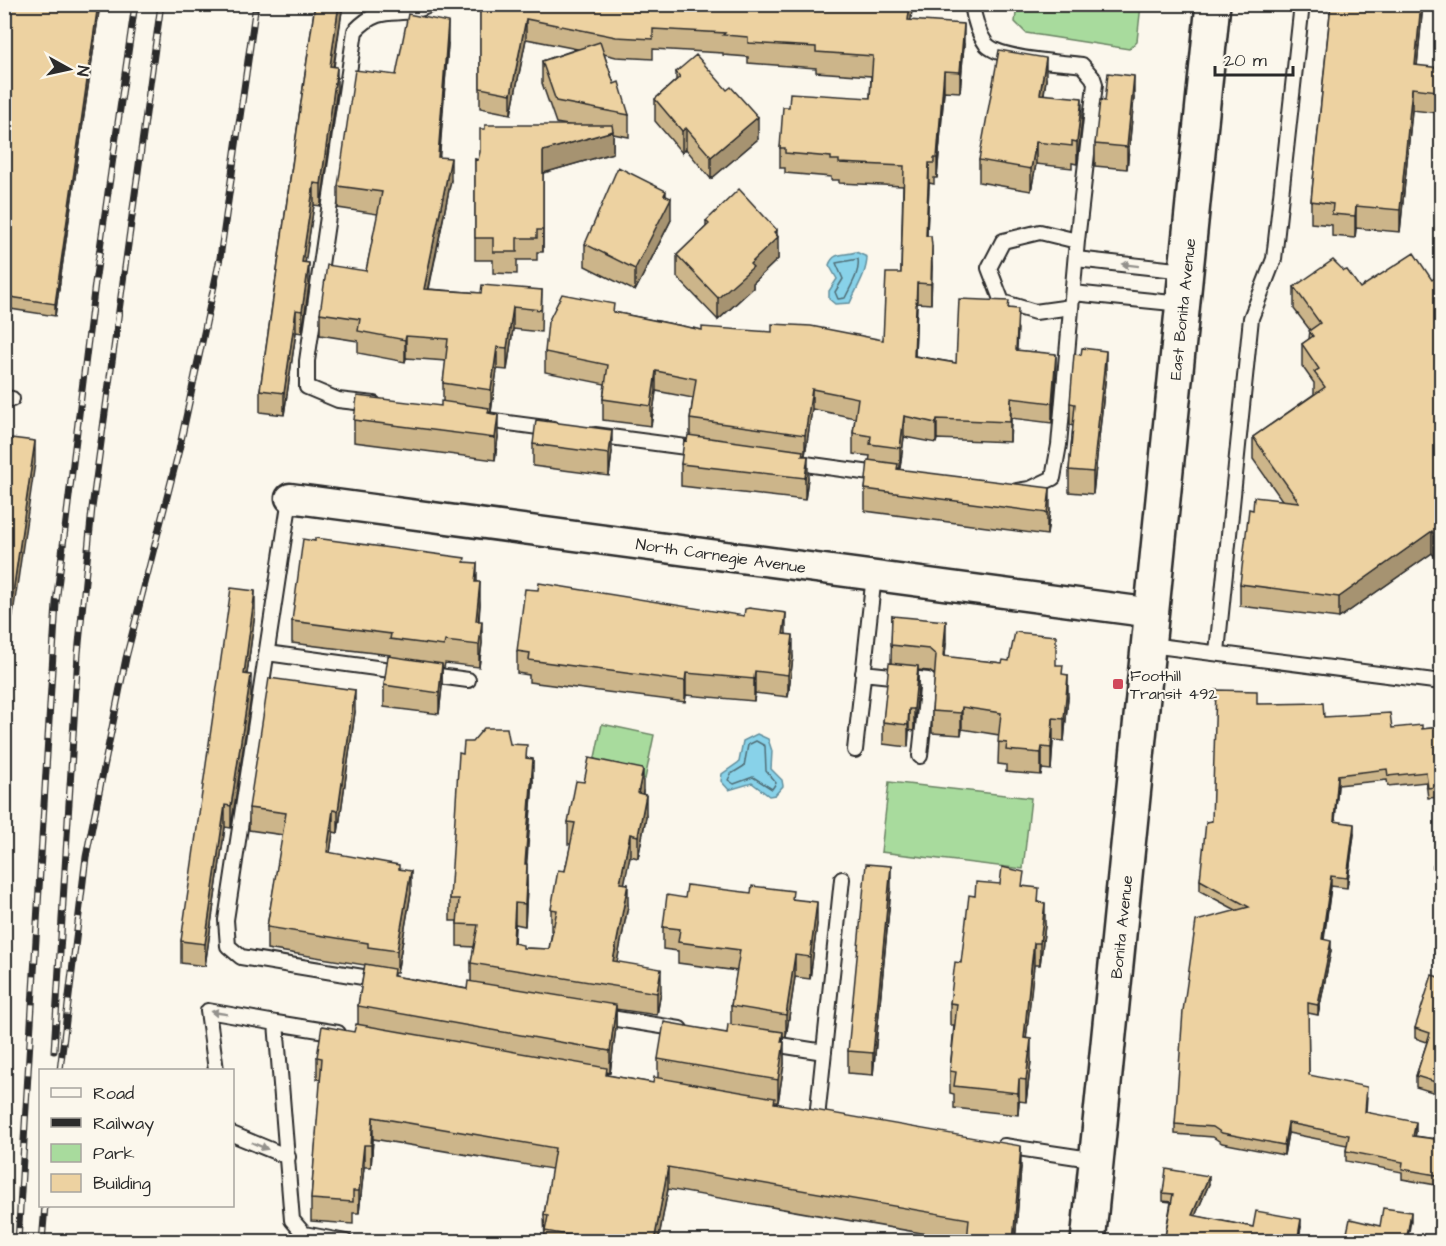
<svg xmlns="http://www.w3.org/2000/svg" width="1446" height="1246" font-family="'Architects Daughter',sans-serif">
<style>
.green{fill:#a8db9d;stroke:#6a8364;stroke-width:1.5}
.water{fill:#88d2e9;stroke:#638f9d;stroke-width:1.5}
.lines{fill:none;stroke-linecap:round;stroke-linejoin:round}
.shore{stroke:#506e77;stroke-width:1.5}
.service-casing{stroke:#2b2b2b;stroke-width:18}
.minor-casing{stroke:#2b2b2b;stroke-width:33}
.secondary-casing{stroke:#2b2b2b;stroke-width:38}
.service{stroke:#fbf7ec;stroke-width:14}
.minor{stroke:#fbf7ec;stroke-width:28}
.secondary{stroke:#fbf7ec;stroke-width:33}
.rail-casing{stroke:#2b2b2b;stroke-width:7}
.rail{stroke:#fbf7ec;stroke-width:4.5;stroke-dasharray:14;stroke-linecap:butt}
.wall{fill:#ccb58a;stroke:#2b2b2b;stroke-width:1.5}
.shaded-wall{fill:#a69371;stroke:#2b2b2b;stroke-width:1.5}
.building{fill:#edd2a1;stroke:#2b2b2b;stroke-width:1.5}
.oneway{fill:#93918c}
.poi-dot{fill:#d1495b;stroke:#fbf7ec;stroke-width:2}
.labels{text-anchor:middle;stroke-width:4.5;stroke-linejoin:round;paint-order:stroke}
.street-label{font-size:16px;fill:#2b2b2b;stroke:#fbf7ec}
.poi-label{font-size:16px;fill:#2b2b2b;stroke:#fbf7ec;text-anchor:start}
</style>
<rect width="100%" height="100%" fill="#fbf7ec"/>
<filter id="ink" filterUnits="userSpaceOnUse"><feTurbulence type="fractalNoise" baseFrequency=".0167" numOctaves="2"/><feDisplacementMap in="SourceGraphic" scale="12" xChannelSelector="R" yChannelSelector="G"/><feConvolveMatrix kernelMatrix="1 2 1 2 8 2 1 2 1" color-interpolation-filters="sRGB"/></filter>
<g filter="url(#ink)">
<path class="green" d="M 1017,5 L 1141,5 L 1137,41 L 1129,49 L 1026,33 L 1015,22 Z
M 602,724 L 654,735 L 645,779 L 593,767 Z
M 889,782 L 1031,798 L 1023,869 L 881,852 Z"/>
<path class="water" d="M 856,252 L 867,257 C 867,273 856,289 850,303 L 835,304 L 829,299 L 829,291 L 837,279 L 829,265 C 834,251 844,256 856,252 Z
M 757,734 L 768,739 L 772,751 L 771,769 L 782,780 L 783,786 L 775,795 L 769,796 L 752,783 L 729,790 L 721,781 L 722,774 L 739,762 L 743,741 Z"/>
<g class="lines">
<path class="shore" d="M 858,259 C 860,273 851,285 845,298 L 838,299 L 835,292 L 843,279 L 836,263 Z
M 756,741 L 765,746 L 766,771 L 776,783 L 772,789 L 753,777 L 734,784 L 728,780 L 731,774 L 744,766 L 748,745 Z"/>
<defs>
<path id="service" d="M 972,4 C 974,18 978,33 986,44 C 999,60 1061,62 1082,65 L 1093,78 L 1095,84 L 1077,241 L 1059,445 L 1053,478 L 1030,489 L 1017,491
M 1076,259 L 1185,271
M 1073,293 L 1182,304
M 1071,307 L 1035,312 L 1002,302 L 989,268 L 1003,241 L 1040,232 L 1077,241
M 4,398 L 12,399
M 374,404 L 338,400 L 307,387 L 307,361 L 355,31 C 384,0 399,22 431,4
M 479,419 L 553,429
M 595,435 L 701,449
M 791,462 L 885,475
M 290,498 L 226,920 L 228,946 L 241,957 L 381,980
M 1150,645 L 1442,682
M 1217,652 L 1251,318 L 1274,259 L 1302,4
M 267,653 L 405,672
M 863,673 L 928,680 L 920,756
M 424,674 L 468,680
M 855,750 L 874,575
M 598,1016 L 680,1029
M 338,1033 L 276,1023 L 292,1220 L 304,1234 L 346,1242
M 767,1043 L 824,1052
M 216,1070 L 208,1011 L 276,1023
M 817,1118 L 842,879
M 232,1134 L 288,1157
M 1004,1146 L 1097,1160"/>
<path id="minor" d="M 290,498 L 1153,613"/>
<path id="secondary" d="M 1088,1242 L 1213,4"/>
</defs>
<use href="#service" class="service-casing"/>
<use href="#minor" class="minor-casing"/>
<use href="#secondary" class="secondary-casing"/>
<use href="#service" class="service"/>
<use href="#minor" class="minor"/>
<use href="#secondary" class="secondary"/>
<defs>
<path id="rail" d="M 54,1051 L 78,654 L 92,508 L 161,4
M 60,1070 L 86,857 L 126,658 L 179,450 L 220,258 L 256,4
M 18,1242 L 56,603 L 95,283 L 135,4
M 42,1242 L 45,1206"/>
</defs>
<use href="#rail" class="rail-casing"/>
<use href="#rail" class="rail"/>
</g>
<path class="wall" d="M 4,4 L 100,4 L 55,316 L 4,308 Z
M 315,4 L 343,4 L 334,67 L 337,89 L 321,206 L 314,205 L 305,262 L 309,285 L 302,333 L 296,332 L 284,415 L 260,412 L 260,390 Z
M 480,4 L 910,21 L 964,44 L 960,92 L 944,91 L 937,178 L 934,178 L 934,184 L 929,183 L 927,236 L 932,266 L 931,304 L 917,303 L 915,356 L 956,363 L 1009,308 L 1018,329 L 1017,350 L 1056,374 L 1052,423 L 1011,418 L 1010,442 L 937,439 L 936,443 L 904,437 L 900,468 L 898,468 L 898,469 L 1050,510 L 1047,535 L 865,511 L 865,489 L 870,456 L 853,454 L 853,433 L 855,418 L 812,409 L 805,455 L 803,455 L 808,478 L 805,500 L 681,486 L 681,464 L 687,441 L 690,435 L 690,419 L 693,398 L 656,391 L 651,426 L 603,420 L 603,399 L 605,384 L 545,372 L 545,352 L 614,312 L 702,330 L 883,340 L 901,273 L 903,186 L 839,183 L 839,180 L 831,180 L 831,177 L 785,173 L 785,168 L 780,168 L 780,148 L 789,107 L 870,98 L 871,76 L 816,72 L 816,68 L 748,63 L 748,57 L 723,55 L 723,53 L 653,49 L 653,59 L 616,57 L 604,54 L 614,84 L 629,115 L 629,137 L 613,134 L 613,153 L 543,173 L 543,252 L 537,252 L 537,260 L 517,260 L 517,274 L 493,273 L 493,260 L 475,260 L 475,159 L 478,160 L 568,125 L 556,123 L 542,83 L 542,61 L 577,49 L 526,39 L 511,114 L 480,108 Z
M 1331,4 L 1423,4 L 1417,65 L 1441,89 L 1438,113 L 1412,110 L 1400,232 L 1356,228 L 1355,238 L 1332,236 L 1332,225 L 1311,223 L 1311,201 Z
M 448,44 L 439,158 L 451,180 L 429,289 L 481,293 L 542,290 L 541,332 L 513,329 L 507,370 L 497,369 L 491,412 L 489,412 L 498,437 L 495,460 L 354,442 L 354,420 L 441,406 L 443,402 L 443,383 L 446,361 L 406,358 L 405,362 L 358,353 L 358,341 L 320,335 L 320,313 L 366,271 L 378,214 L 338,208 L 338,186 L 396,75 Z
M 676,72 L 758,139 L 711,179 L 686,149 L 682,153 L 655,121 L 655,99 L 676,80 Z
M 1046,80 L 1044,94 L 1082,120 L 1077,164 L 1072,163 L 1072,168 L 1036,164 L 1031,191 L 979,182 L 979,160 Z
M 1134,98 L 1127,169 L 1095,166 L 1095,144 L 1105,101 Z
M 671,220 L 635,291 L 585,266 L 585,244 Z
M 706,221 L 777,235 L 778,259 L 753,283 L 753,288 L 718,320 L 677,277 L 677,255 L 706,227 Z
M 1442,273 L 1442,567 L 1432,553 L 1339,618 L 1240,606 L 1240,584 L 1253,510 L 1282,500 L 1253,459 L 1253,437 L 1314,394 L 1314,383 L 1302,366 L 1302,344 L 1309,339 L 1310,330 L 1294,309 L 1294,287 L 1360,288 L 1432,280 Z
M 1106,373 L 1093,494 L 1069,492 L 1069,470 L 1073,426 L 1070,425 L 1070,403 Z
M 533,444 L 612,452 L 609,476 L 533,466 Z
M 465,562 L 477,582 L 480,604 L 479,621 L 482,643 L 479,667 L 445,663 L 444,668 L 442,667 L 442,686 L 439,714 L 384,707 L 384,685 L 390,655 L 292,643 L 292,621 Z
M 255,613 L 247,674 L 251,697 L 231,828 L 225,827 L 205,966 L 181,963 L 181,941 Z
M 892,616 L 946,643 L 945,657 L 1002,663 L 1056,665 L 1063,675 L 1068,697 L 1064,741 L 1053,740 L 1051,770 L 1042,769 L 1041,775 L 1006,772 L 1006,765 L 998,764 L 999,735 L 962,729 L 961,735 L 932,733 L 932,711 L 935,675 L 929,671 L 918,670 L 918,688 L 914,731 L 909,730 L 908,747 L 883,744 L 883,722 L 891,663 Z
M 786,634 L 793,657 L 788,697 L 755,693 L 754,701 L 686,695 L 685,702 L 529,682 L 529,675 L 517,673 L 517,651 Z
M 1257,704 L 1324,717 L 1392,728 L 1422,729 L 1442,727 L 1442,797 L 1428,798 L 1426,782 L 1388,786 L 1387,780 L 1338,785 L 1335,821 L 1354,834 L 1347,888 L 1331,886 L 1324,940 L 1331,951 L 1318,1015 L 1308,1013 L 1309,1075 L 1367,1097 L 1366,1112 L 1416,1132 L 1415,1136 L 1442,1140 L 1442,1186 L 1402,1179 L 1402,1172 L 1346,1161 L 1346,1151 L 1347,1145 L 1288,1133 L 1284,1155 L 1222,1143 L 1213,1137 L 1175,1134 L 1175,1124 L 1236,910 L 1200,891 L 1200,880 L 1212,821 Z
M 355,712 L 338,833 L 333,832 L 330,853 L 399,869 L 411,893 L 397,973 L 394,973 L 394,976 L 467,989 L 471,982 L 471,963 L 474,947 L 457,946 L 457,921 L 450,921 L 450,899 L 463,754 L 510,744 L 527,758 L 533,781 L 526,864 L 527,886 L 525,926 L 515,924 L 514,943 L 523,948 L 549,949 L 552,932 L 551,931 L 551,909 L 565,871 L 571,844 L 568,844 L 568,822 L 643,791 L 643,794 L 646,817 L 638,858 L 630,856 L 624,883 L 628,906 L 617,961 L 661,991 L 657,1015 L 616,1009 L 616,1027 L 610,1073 L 607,1072 L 607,1075 L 653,1083 L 658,1077 L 658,1059 L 727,1033 L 731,1024 L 731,1006 L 737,971 L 678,963 L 678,951 L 663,949 L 663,927 L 685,898 L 793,899 L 817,924 L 810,979 L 795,977 L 786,1037 L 783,1036 L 784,1064 L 778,1102 L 775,1102 L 775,1103 L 1021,1167 L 1015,1242 L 967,1242 L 967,1241 L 668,1189 L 658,1242 L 545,1242 L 544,1215 L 552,1169 L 373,1139 L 371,1167 L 364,1167 L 359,1213 L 353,1213 L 353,1224 L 311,1221 L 311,1199 L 321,1080 L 317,1079 L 317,1057 L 354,1032 L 358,1025 L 358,1006 L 365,965 L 267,949 L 267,927 L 283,835 L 249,830 L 249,808 Z
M 1442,864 L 1442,915 L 1433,878 L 1433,866 Z
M 1024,887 L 1039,902 L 1045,925 L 1040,965 L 1034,965 L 1031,990 L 1026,1038 L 1031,1061 L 1026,1102 L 1019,1101 L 1018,1115 L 954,1108 L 954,1094 L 950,1093 L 950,1071 L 954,1025 L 950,1025 L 950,1003 L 961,963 L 975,896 Z
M 891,888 L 873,1075 L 848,1073 L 848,1051 Z
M 1442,978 L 1442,1095 L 1416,1087 L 1416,1076 L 1427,1042 L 1415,1038 L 1415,1028 Z
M 1209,1184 L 1195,1216 L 1253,1227 L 1301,1227 L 1298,1242 L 1164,1242 L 1171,1202 L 1163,1201 L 1163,1193 Z"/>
<path class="shaded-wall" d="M 98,4 L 100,4 L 55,316 L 55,304 Z
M 339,4 L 343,4 L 330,88 L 330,66 Z
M 910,4 L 913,4 L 908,40 L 908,20 Z
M 1421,4 L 1423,4 L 1415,87 L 1415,65 Z
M 526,19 L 526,39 L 511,114 L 511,94 Z
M 448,22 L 448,44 L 438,179 L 438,157 Z
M 964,24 L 964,44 L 960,92 L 960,72 Z
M 1046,58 L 1046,80 L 1040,116 L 1040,94 Z
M 337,67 L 337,89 L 321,206 L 321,184 Z
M 1441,68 L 1441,89 L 1438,113 L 1438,91 Z
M 944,71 L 944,91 L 937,178 L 937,158 Z
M 1134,76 L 1134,98 L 1127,169 L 1127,147 Z
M 1412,88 L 1412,110 L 1400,232 L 1400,210 Z
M 1082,98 L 1082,120 L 1077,164 L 1077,142 Z
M 758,117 L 758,139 L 711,179 L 711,157 Z
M 686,128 L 686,149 L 682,153 L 682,131 Z
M 613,131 L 613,153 L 543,173 L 543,252 L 543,151 Z
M 1036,142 L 1036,164 L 1031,191 L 1031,169 Z
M 451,158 L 451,180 L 424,311 L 424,289 Z
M 929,163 L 929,183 L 926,256 L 926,236 Z
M 314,183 L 314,205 L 302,284 L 302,262 Z
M 666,191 L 666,206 L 671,198 L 671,220 L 635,291 L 635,269 Z
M 1356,206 L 1356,228 L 1355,238 L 1355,216 Z
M 777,230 L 777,238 L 778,237 L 778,259 L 753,283 L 753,288 L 718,320 L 718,298 L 750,264 Z
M 932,246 L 932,266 L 931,304 L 931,284 Z
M 309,263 L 309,285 L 302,333 L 302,311 Z
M 917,283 L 917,303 L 914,376 L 914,356 Z
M 513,307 L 513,329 L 507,370 L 507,348 Z
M 296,310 L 296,332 L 284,415 L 284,393 Z
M 406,336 L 406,358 L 405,362 L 405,340 Z
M 497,347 L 497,369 L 491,412 L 491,390 Z
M 1106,351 L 1106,373 L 1093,494 L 1093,472 Z
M 1056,354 L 1056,374 L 1052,423 L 1052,403 Z
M 656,371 L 656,391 L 651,426 L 651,406 Z
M 812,389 L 812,409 L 805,455 L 805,435 Z
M 1011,398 L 1011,418 L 1010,442 L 1010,422 Z
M 498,415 L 498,437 L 495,460 L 495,438 Z
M 904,416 L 904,437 L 900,468 L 900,448 Z
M 937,419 L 937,439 L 936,443 L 936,423 Z
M 612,430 L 612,452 L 609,476 L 609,454 Z
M 35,441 L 35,463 L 4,676 L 4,654 Z
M 808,456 L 808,478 L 805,500 L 805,478 Z
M 1050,488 L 1050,510 L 1047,535 L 1047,513 Z
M 1432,531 L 1432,553 L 1339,618 L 1339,597 Z
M 477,563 L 477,585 L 475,582 Z
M 480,582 L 480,604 L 476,643 L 476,621 Z
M 255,591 L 255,613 L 244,696 L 244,674 Z
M 786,613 L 786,635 L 783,634 Z
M 482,621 L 482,643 L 479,667 L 479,645 Z
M 946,621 L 946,643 L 943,678 L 943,656 Z
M 793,635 L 793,657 L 788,697 L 788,675 Z
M 442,664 L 442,686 L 439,714 L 439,693 Z
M 918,666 L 918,688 L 914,731 L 914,709 Z
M 755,671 L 755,693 L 754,701 L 754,679 Z
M 686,673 L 686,695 L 685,702 L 685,681 Z
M 251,675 L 251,697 L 231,828 L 231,806 Z
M 1068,675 L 1068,697 L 1064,741 L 1064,719 Z
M 355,690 L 355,712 L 338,833 L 338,811 Z
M 962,707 L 962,729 L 961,735 L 961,713 Z
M 909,709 L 909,730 L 908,747 L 908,725 Z
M 1053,718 L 1053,740 L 1051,770 L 1051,748 Z
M 1042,747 L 1042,769 L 1041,775 L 1041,753 Z
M 533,759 L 533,781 L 525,886 L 525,864 Z
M 643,769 L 643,791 L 638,815 L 638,793 Z
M 1338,775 L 1338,785 L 1334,831 L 1334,821 Z
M 646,795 L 646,817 L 638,858 L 638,836 Z
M 225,805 L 225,827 L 205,966 L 205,944 Z
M 333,810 L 333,832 L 327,874 L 327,852 Z
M 1354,824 L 1354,834 L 1347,888 L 1347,878 Z
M 630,834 L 630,856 L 620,905 L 620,883 Z
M 527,864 L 527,886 L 525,926 L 525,904 Z
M 891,866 L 891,888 L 873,1075 L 873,1053 Z
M 411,871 L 411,893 L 397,973 L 397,951 Z
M 1331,876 L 1331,886 L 1322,950 L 1322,939 Z
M 628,884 L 628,906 L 613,983 L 613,961 Z
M 817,902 L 817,924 L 810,979 L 810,957 Z
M 515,903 L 515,924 L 513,965 L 513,943 Z
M 1045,903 L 1045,925 L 1040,965 L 1040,943 Z
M 1331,941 L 1331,951 L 1318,1015 L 1318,1005 Z
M 1034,943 L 1034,965 L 1024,1060 L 1024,1038 Z
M 795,955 L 795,977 L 786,1037 L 786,1015 Z
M 661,969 L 661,991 L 657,1015 L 657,993 Z
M 616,1005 L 616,1027 L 610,1073 L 610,1051 Z
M 783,1032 L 783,1049 L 784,1042 L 784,1064 L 778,1102 L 778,1080 Z
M 1031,1039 L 1031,1061 L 1026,1102 L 1026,1080 Z
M 1019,1079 L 1019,1101 L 1018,1115 L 1018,1093 Z
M 373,1117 L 373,1139 L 371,1167 L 371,1145 Z
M 1416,1122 L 1416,1132 L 1413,1146 L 1413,1136 Z
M 1288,1123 L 1288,1133 L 1284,1155 L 1284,1145 Z
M 364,1145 L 364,1167 L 359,1213 L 359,1191 Z
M 1021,1146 L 1021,1167 L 1015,1242 L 1013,1242 Z
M 668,1167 L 668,1189 L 658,1242 L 654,1242 Z
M 1209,1176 L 1209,1184 L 1192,1223 L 1192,1215 Z
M 1411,1212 L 1411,1221 L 1407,1242 L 1406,1242 Z
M 1301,1219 L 1301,1227 L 1298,1242 L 1297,1242 Z"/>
<path class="building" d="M 4,4 L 98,4 L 55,304 L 4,296 Z
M 315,4 L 339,4 L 330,66 L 337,67 L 321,184 L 314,183 L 302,262 L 309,263 L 302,311 L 296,310 L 284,393 L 260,390 Z
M 480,4 L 910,4 L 908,20 L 964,24 L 960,72 L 944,71 L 937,158 L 934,158 L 934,163 L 929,163 L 926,236 L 931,236 L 932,246 L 931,284 L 917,283 L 914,356 L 956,363 L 959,299 L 1009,301 L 1008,308 L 1018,309 L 1016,350 L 1056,354 L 1052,403 L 1011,398 L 1010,422 L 937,419 L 936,423 L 904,416 L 900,448 L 870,444 L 871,436 L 853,433 L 858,398 L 812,389 L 805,435 L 690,419 L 696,379 L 656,371 L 651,406 L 603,399 L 608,365 L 545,352 L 548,322 L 562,294 L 614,304 L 613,312 L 702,330 L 702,327 L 772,332 L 772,324 L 811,326 L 883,340 L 886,273 L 901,273 L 904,166 L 839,163 L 839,160 L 831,160 L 831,157 L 785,153 L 785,148 L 780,148 L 783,107 L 789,107 L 790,93 L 870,98 L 873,56 L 816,52 L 816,47 L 748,43 L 748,37 L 723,35 L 725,33 L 653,29 L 653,39 L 616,37 L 526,19 L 511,94 L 480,88 Z
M 1331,4 L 1421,4 L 1415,65 L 1441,68 L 1438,91 L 1412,88 L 1400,210 L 1356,206 L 1355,216 L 1332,214 L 1333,204 L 1311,201 Z
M 408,14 L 448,22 L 438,157 L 451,158 L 424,289 L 481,293 L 482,285 L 542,290 L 541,310 L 513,307 L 507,348 L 497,347 L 491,390 L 443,383 L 448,339 L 406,336 L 405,340 L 358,331 L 360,319 L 320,313 L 327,265 L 366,271 L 382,192 L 338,186 L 355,70 L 396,75 Z
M 600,42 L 614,84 L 619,82 L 629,115 L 556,101 L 542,61 Z
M 999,50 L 1046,58 L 1040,94 L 1082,98 L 1077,142 L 1072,141 L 1072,146 L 1036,142 L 1031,169 L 979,160 Z
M 696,55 L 727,90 L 731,87 L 758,117 L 711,157 L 686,128 L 682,131 L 655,99 L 680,77 L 676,72 Z
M 1108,73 L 1134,76 L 1127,147 L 1095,144 L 1100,100 L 1105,101 Z
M 485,125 L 612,125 L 613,131 L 543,151 L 543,230 L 537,230 L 537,238 L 517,238 L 517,252 L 493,252 L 493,238 L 475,238 L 475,159 L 478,160 L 480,152 L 480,129 L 485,129 Z
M 618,167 L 666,191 L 664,195 L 671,198 L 635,269 L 585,244 Z
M 739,189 L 777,230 L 774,232 L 778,237 L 750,264 L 753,267 L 718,298 L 677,255 L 709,224 L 706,221 Z
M 1414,253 L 1432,280 L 1442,273 L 1442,545 L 1432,531 L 1339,597 L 1240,584 L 1249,509 L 1253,510 L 1254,497 L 1299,502 L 1253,437 L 1325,387 L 1314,372 L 1319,369 L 1302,344 L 1313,336 L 1309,331 L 1320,323 L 1294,287 L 1333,260 L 1344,271 L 1347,270 L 1360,288 Z
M 1082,348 L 1106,351 L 1093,472 L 1069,470 L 1075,404 L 1070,403 L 1074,354 L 1081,355 Z
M 357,396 L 441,406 L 441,401 L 489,408 L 488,413 L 498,415 L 495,438 L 354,420 Z
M 536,420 L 612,430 L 609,454 L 533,444 Z
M 688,435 L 803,451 L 802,456 L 808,456 L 805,478 L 681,464 L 684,440 L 687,441 Z
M 11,438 L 35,441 L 4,654 L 4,464 L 7,464 Z
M 868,460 L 898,464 L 897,469 L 1050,488 L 1047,513 L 865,489 Z
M 315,538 L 465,558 L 464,562 L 477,563 L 475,582 L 480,582 L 476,621 L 482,621 L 479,645 L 445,641 L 444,646 L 390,639 L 391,634 L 292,621 L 303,539 L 315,541 Z
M 539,583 L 744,616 L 745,609 L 749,608 L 786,613 L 783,634 L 793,635 L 788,675 L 755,671 L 754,679 L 686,673 L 685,681 L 529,660 L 530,653 L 517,651 L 525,589 L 538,590 Z
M 231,588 L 255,591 L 244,674 L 251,675 L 231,806 L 225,805 L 205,944 L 181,941 Z
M 892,616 L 946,621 L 943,656 L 1002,663 L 1003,660 L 1009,661 L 1015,632 L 1056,636 L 1056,665 L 1063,665 L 1062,674 L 1068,675 L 1064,719 L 1053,718 L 1051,748 L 1042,747 L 1041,753 L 1006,750 L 1007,743 L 998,742 L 1001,713 L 962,707 L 961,713 L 932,711 L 936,655 L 929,649 L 891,645 Z
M 388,656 L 442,664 L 439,693 L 384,685 Z
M 889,663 L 918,666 L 914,709 L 909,709 L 908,725 L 883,722 Z
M 269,678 L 355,690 L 338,811 L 333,810 L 327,852 L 399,865 L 399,869 L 411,871 L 397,951 L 368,947 L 368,943 L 267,927 L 286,813 L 249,808 Z
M 1216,690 L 1257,691 L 1257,704 L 1323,703 L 1324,717 L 1390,713 L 1392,728 L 1422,725 L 1422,729 L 1442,727 L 1442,786 L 1428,788 L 1426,772 L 1388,776 L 1387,769 L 1338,775 L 1334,821 L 1354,824 L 1347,878 L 1331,876 L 1322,939 L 1331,941 L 1318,1005 L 1308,1003 L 1309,1075 L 1367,1087 L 1365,1112 L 1416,1122 L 1413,1136 L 1442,1140 L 1442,1176 L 1402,1169 L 1403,1162 L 1346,1151 L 1349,1135 L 1288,1123 L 1284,1145 L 1222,1133 L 1213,1127 L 1175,1124 L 1183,1011 L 1196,921 L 1249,907 L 1200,880 L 1206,822 L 1212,821 Z
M 484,728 L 507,728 L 510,744 L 527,745 L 526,758 L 533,759 L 525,864 L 527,864 L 525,904 L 515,903 L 513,943 L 523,945 L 523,948 L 549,949 L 557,910 L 551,909 L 558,870 L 565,871 L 575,823 L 568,822 L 576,781 L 584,782 L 589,758 L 643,769 L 638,793 L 646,795 L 638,836 L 630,834 L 620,883 L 628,884 L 613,961 L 661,969 L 657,993 L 471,963 L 478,925 L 457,924 L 459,899 L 450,899 L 459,753 L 463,754 L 464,742 L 472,742 Z
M 866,864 L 891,866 L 873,1053 L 848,1051 Z
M 1442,864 L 1442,903 L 1433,866 Z
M 1002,867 L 1024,872 L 1022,886 L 1039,888 L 1038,902 L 1045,903 L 1040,943 L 1034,943 L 1031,968 L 1024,1038 L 1031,1039 L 1026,1080 L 1019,1079 L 1018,1093 L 954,1086 L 956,1072 L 950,1071 L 957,1004 L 950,1003 L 955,962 L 961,963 L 969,895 L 975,896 L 976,882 L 1000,884 Z
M 687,885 L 751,893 L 752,886 L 793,891 L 792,899 L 817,902 L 810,957 L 795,955 L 786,1015 L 731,1006 L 740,950 L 678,942 L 680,929 L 663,927 L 667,895 L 685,898 Z
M 365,964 L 394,969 L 393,976 L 467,989 L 468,981 L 616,1005 L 610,1051 L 358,1006 Z
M 1432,975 L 1442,978 L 1442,1084 L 1416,1076 L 1430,1033 L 1415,1028 Z
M 664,1022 L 727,1033 L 728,1024 L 783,1032 L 781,1042 L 784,1042 L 778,1080 L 658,1059 Z
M 356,1024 L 607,1068 L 606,1075 L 653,1083 L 654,1077 L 775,1098 L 774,1103 L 1021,1146 L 1013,1242 L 967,1242 L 969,1219 L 668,1167 L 654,1242 L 606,1242 L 545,1231 L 548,1216 L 544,1215 L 555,1148 L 373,1117 L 371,1145 L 364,1145 L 359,1191 L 353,1191 L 353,1202 L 311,1199 L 322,1058 L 317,1057 L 322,1026 L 354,1032 Z
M 1166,1169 L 1209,1176 L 1192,1215 L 1253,1227 L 1256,1211 L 1301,1219 L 1297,1242 L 1164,1242 L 1173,1194 L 1163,1193 Z
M 1383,1208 L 1411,1212 L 1406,1242 L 1345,1242 L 1350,1219 L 1380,1226 Z"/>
<defs><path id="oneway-solid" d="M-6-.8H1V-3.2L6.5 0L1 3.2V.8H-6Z" transform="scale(1.5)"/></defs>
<g class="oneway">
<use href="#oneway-solid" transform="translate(1130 265) rotate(-173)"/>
<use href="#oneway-solid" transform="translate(219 1013) rotate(-171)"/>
<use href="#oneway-solid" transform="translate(260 1146) rotate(23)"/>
</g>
</g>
<rect class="poi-dot" x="1112" y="678" width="12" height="12" rx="3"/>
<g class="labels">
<g class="street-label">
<text transform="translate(1182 309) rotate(-84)" y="6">East Bonita Avenue</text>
<text transform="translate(721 555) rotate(8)" y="6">North Carnegie Avenue</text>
<text transform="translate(1121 927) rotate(-84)" y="6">Bonita Avenue</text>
</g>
<g class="poi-label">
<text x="1130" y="681">Foothill<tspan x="1130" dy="18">Transit 492</tspan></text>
</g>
</g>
<rect width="1446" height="1246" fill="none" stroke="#fbf7ec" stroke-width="24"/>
<rect x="12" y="12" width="1422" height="1222" fill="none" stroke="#2b2b2b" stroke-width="2" filter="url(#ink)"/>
<rect x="39" y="1069" width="195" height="138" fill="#fbf7ec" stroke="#a8a59f" stroke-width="1.5"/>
<rect x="51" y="1088" width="30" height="9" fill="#fbf7ec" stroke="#a8a59f" stroke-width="1.5"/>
<text x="93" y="1099" font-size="18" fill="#2b2b2b">Road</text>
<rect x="51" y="1118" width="30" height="9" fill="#2b2b2b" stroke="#a8a59f" stroke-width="1.5"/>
<text x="93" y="1129" font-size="18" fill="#2b2b2b">Railway</text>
<rect x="51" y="1144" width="30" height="18" fill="#a8db9d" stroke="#a8a59f" stroke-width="1.5"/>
<text x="93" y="1159" font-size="18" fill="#2b2b2b">Park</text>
<rect x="51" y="1174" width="30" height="18" fill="#edd2a1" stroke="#a8a59f" stroke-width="1.5"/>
<text x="93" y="1189" font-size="18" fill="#2b2b2b">Building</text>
<g transform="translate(69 69) rotate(98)" stroke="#fbf7ec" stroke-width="4.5" paint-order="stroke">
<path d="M0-4.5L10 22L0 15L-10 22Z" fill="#2b2b2b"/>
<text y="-9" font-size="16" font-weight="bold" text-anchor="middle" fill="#2b2b2b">N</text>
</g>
<path d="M1215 66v9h78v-9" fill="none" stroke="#2b2b2b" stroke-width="3"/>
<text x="1224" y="66" font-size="18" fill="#2b2b2b" stroke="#fbf7ec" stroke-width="4.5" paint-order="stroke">20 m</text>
</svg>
